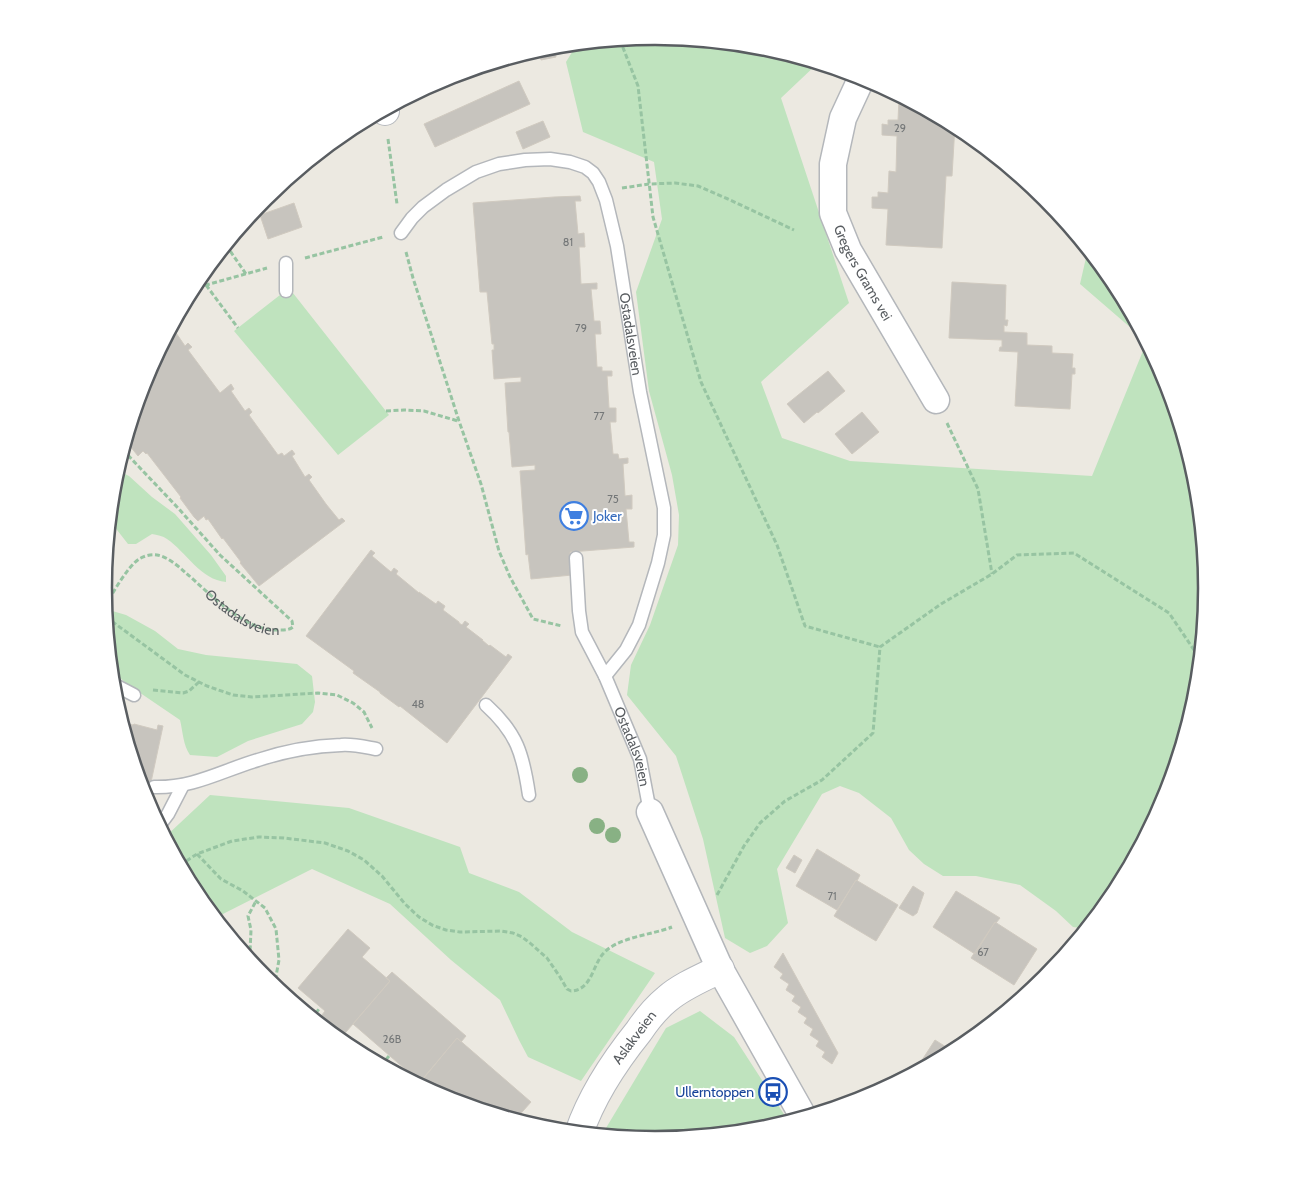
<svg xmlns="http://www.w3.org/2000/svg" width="1311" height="1177" font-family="Cabin,sans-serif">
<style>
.green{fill:#bfe3be}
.building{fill:#c7c4be;stroke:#d0cac0}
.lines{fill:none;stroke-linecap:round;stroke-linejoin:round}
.lane-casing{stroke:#b4b7bb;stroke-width:15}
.street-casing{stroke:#b4b7bb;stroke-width:29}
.secondary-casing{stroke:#b5b8bd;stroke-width:30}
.path{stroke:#97c4a2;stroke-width:3;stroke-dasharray:5 2.5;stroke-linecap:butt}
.lane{stroke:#fff;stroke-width:12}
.street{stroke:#fff;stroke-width:26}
.secondary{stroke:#fff;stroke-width:28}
.tree{fill:#88b184}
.labels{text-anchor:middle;stroke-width:4;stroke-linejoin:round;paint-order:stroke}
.number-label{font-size:11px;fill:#747778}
.street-label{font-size:14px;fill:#595d61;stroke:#fff}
.shop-label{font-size:14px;fill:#366cbe;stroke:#fff;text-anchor:start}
.transit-label{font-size:14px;fill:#164399;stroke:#fff;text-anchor:end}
.rim{fill:none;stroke:#595d61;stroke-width:2.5}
</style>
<rect width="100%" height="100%" fill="#ece9e1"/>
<path class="green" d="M 655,36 L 764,47 L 818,63 L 781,98 L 849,303 L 761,382 L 782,438 L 850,461 L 1092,476 L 1147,341 L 1166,377 L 1197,481 L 1208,589 L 1197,697 L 1166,800 L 1115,896 L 1087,929 L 1073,927 L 1056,911 L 1020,885 L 976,876 L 943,876 L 924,864 L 909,850 L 891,818 L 859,793 L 840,786 L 822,794 L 777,869 L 788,923 L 767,946 L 750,953 L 725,938 L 703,839 L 676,756 L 627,695 L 631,665 L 650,625 L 678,545 L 679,515 L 672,475 L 649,391 L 636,292 L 662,219 L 654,162 L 583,132 L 566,62 L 577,44 Z
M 1088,249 L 1115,282 L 1146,341 L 1080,284 Z
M 289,288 L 389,415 L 338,455 L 234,331 Z
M 117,470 L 129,476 L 152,497 L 175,514 L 211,555 L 226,576 L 226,582 C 201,580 186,552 167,539 C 163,536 157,535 152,534 L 136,544 L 128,544 L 110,521 L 114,480 Z
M 109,610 L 126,615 L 155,631 L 178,649 L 206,655 L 297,664 L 312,676 L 315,702 L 313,712 L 302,724 L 248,741 L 217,757 L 190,755 C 183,745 183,732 180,720 L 127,684 L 111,670 L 105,611 Z
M 210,795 L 349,808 L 460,847 L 469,873 L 519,892 L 572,932 L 655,973 L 581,1081 L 528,1057 L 519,1040 L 500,1000 L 451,960 L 390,904 L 312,869 L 215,918 L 196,895 L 165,837 Z
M 700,1011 L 734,1037 L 789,1122 L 763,1130 L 655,1141 L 603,1136 L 606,1128 L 666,1028 Z"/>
<path class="building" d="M 554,46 L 556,57 L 541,60 L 539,50 Z
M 460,73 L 449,83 L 431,86 L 444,78 Z
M 519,81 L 530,104 L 435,147 L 424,124 Z
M 899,99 L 905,99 L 955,125 L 952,176 L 946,176 L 942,248 L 886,245 L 888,209 L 872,208 L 872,197 L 878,197 L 878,192 L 888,193 L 889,171 L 896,172 L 897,136 L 882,135 L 882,124 L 888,125 L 888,120 L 898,120 Z
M 543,121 L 550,137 L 523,149 L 516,132 Z
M 580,196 L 581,201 L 575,201 L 578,234 L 584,233 L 585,247 L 579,247 L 581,284 L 597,283 L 597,289 L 591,289 L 594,321 L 600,321 L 601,334 L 595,334 L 597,367 L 602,367 L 602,371 L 612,371 L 612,376 L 607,376 L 609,408 L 616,408 L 616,422 L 610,422 L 613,454 L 618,454 L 619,459 L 628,458 L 628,463 L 623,464 L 625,496 L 632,495 L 632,509 L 626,509 L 629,542 L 634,542 L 634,547 L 570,552 L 572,575 L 531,579 L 528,554 L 526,555 L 520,471 L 535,470 L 535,465 L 512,467 L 509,432 L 508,432 L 505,383 L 521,382 L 521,377 L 494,379 L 492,350 L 494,350 L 494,344 L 492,344 L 487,292 L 480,292 L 473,203 L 554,197 Z
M 294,203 L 302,227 L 268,239 L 260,215 Z
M 952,282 L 1006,285 L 1005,320 L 1008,320 L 1007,326 L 1004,325 L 1004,332 L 1027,333 L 1027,345 L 1052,346 L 1052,353 L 1073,354 L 1072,368 L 1075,368 L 1075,374 L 1072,374 L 1070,409 L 1015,406 L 1018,352 L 999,351 L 1000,347 L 1002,347 L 1002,340 L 949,338 Z
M 172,327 L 185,346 L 188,343 L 192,347 L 188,350 L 220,393 L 231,384 L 234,389 L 231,391 L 245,411 L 249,408 L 252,412 L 249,415 L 278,455 L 282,453 L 284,456 L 292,450 L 295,454 L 292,456 L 305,477 L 309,474 L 312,477 L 309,480 L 326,504 L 339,520 L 342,518 L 345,521 L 259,586 L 240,563 L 241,562 L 223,538 L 222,539 L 208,519 L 206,520 L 204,516 L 198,521 L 194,517 L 180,498 L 181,497 L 147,453 L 146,454 L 143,451 L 138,456 L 126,441 L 145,377 Z
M 828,371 L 845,391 L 818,413 L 817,412 L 804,423 L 787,404 Z
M 862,412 L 879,432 L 852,454 L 835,434 Z
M 371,550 L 375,553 L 372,556 L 391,572 L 394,568 L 398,571 L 396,574 L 419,593 L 419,592 L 436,604 L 438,601 L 445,606 L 443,610 L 459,622 L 459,623 L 462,625 L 465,621 L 469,624 L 466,627 L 483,640 L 482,640 L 489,646 L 490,645 L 506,657 L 508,654 L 512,657 L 447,743 L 400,706 L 399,707 L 380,693 L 380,692 L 353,673 L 354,671 L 306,636 Z
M 119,715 L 127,716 L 125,723 L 133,725 L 134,724 L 157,730 L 158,725 L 163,726 L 147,801 L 145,800 Z
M 817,849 L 860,875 L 857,881 L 856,880 L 837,910 L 796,886 Z
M 794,855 L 802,860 L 795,873 L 786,868 Z
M 856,880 L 898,905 L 876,941 L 834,916 Z
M 913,886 L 924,893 L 917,913 L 913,916 L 899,908 Z
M 956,891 L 1000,918 L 996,923 L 995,922 L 975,954 L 933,927 Z
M 995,922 L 1037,949 L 1014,985 L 971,958 Z
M 348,929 L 370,948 L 362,957 L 390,981 L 340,1039 L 318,1020 L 325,1011 L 298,988 Z
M 783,953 L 838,1053 L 832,1064 L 822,1057 L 825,1052 L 816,1046 L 819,1041 L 810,1035 L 813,1029 L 804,1023 L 807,1018 L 798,1012 L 801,1007 L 792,1001 L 795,996 L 786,990 L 789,984 L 780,978 L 783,974 L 774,967 Z
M 392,972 L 466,1036 L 461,1042 L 457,1038 L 420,1082 L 353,1024 L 390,981 L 386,978 Z
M 457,1038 L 531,1102 L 515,1120 L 444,1099 L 418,1085 Z
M 935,1040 L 954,1052 L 913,1074 Z"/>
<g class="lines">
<defs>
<g id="lane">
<path id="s2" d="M 401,233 L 412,218 L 423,207 L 446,190 L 476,172 L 499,164 L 525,160 L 550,159 L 570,162 L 585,167 L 593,173 L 599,182 L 606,200 L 617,246 L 640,392 L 664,508 L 664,535 L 658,563 L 639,625 L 626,650 L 605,676 L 640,759 L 650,812"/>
<path d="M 286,263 L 286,291"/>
<path d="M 576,558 L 579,611 L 582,632 L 605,676"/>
<path d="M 113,684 L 134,695"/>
<path d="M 486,705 C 517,733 523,754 529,795"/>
<path d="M 154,787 C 194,788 221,771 258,760 C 285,751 313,746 341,745 C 353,744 365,747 376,749"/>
<path d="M 159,826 L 168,814 L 183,785"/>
</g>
<g id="street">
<path id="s3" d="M 862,77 L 843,118 L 833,164 L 833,213 L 848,250 L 936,400"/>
<path d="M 650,812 L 720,969 L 804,1118"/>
</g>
<g id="secondary">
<path d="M 384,110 L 385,111"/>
<path id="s4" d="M 579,1133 C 592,1095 614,1062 639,1031 C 647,1019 656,1008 667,999 C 682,986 702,978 720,969"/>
</g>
</defs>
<use href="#lane" class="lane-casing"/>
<use href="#street" class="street-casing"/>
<use href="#secondary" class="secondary-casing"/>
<g class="path">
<path d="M 620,40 L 638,86 L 653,217 L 701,382 L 777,545 L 805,626 L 880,647"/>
<path d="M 388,139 L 397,204"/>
<path d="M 622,188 L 649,184 L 675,183 L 698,186 L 728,199 L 794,230"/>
<path d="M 226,245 L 246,274"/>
<path d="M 406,252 L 413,278 L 459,421 L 481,484 L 499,551 L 510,577 L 533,619 L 562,626"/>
<path d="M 305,258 L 383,237"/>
<path d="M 206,285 L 238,328"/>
<path d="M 191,291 L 206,285 L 267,268"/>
<path d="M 386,411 L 404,410 L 424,411 L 458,421"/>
<path d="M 947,423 L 978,489 L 992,574"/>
<path id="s1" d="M 105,606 C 113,593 127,567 139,559 C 144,556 151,554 157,555 C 168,557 178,566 186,573 C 208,592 244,630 275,630 C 281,630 288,631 293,627 L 292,621 L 220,555 L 178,508 L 123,450"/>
<path d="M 106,617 L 185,675 L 207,686 L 233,695 L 252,697 L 318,693 L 337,695 L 353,703 L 364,712 L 372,728"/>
<path d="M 153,690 L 183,693 L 189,691 L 199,682"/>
<path d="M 197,854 L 221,879 L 243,891 L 265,908 L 276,929 L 279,960 L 274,987"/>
<path d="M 180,865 L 197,854 L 232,841 L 259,837 L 284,838 L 325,843 L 348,851 L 364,860 L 382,876 L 405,904 L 419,917 L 432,925 L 446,930 L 460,932 L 501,931 L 513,933 L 522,937 L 530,943 L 547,958 L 560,977 L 567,989 L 571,991 C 591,990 592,968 602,955 C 616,937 652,935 672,927"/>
<path d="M 717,895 L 744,846 L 760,823 L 785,801 L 822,780 L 873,733 L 880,647 L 941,604 L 992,574 L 1017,555 L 1074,553 L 1169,613 L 1194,650 L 1201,654"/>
<path d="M 247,957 L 250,952 L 251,930 L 248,916 L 256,901"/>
<path d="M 290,1000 L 301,1004 L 314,1015"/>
<path d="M 315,1020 L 314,1015 L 320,1008"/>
<path d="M 381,1065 L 389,1056"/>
</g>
<use href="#lane" class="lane"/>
<use href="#street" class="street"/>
<use href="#secondary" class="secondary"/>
</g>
<g class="tree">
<circle cx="580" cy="775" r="8"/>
<circle cx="597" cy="826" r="8"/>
<circle cx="613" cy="835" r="8"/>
</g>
<defs>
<symbol id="supermarket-ring" viewBox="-11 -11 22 22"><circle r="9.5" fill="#fff" stroke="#3f7fe0" stroke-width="1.5"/><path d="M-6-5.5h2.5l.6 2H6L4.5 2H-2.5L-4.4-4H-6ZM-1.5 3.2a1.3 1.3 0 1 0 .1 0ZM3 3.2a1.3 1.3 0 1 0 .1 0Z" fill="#3f7fe0"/></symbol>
<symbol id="bus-ring" viewBox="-11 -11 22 22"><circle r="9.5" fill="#fff" stroke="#1a4fb4" stroke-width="1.5"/><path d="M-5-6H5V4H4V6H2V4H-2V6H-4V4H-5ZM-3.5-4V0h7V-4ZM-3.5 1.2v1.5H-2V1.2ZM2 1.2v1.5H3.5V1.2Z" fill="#1a4fb4"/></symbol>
</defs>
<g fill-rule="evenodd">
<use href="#supermarket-ring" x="558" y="500" width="32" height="32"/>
<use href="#bus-ring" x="757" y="1076" width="32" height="32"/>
</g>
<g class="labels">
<g class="number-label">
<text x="900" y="132">29</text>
<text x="568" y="246">81</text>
<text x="581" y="332">79</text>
<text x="599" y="420">77</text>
<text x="613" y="503">75</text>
<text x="418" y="708">48</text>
<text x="832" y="900">71</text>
<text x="983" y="956">67</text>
<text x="392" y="1043">26B</text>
</g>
<g class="street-label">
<text dy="5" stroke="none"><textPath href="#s3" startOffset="208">Gregers Grams vei</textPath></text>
<text dy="5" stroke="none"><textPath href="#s2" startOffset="386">Ostadalsveien</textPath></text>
<text dy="5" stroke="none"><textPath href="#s1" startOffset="182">Ostadalsveien</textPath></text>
<text dy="5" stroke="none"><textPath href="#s2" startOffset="821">Ostadalsveien</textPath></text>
<text dy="5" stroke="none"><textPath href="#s4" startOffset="111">Aslakveien</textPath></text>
</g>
<g class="shop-label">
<text x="593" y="521">Joker</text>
</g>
<g class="transit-label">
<text x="754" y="1097">Ullerntoppen</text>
</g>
</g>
<path d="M0 0H1311V1177H0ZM112 588a543 543 0 1 1 1086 0a543 543 0 1 1-1086 0Z" fill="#fff" fill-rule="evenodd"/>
<path class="rim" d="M112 588a543 543 0 1 1 1086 0a543 543 0 1 1-1086 0Z"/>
</svg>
